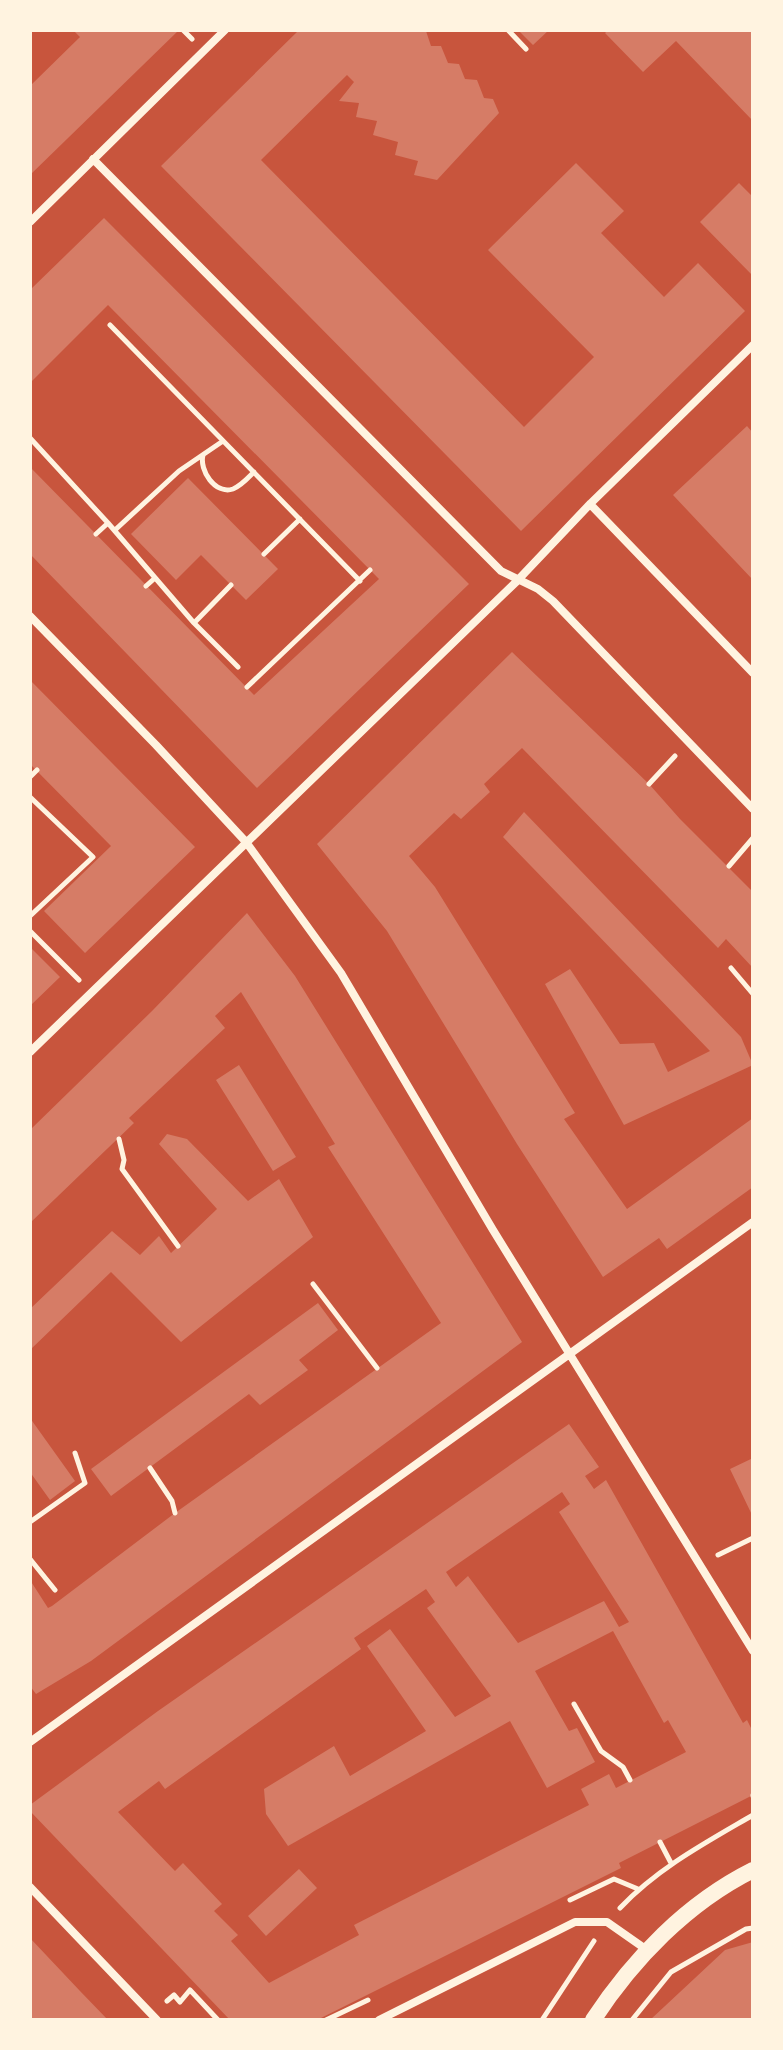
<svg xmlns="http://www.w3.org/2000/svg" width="783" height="2050" font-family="Inter,sans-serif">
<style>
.building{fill:#d67c66;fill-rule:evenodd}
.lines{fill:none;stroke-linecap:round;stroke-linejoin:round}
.path{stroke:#fff3e0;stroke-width:5}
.minor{stroke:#fff3e0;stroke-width:8}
.secondary{stroke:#fff3e0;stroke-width:16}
</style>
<rect width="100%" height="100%" fill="#c8553d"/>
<path class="building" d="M 73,30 L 179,30 L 30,175 L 30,86 L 80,37 Z
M 299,30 L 426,31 L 431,46 L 441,46 L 448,63 L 459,64 L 465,79 L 477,80 L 484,98 L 493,99 L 499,113 L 437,180 L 414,175 L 418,161 L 395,155 L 398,142 L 373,135 L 377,121 L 356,117 L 359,103 L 339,101 L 354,82 L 347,75 L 261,160 L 524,427 L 594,357 L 488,250 L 576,163 L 624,211 L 601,233 L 664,297 L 698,263 L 745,311 L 521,531 L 161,166 Z
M 518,30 L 549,30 L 533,45 Z
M 608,30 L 753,30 L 753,121 L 676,41 L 643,72 L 605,33 Z
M 739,183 L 753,197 L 753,276 L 700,222 Z
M 104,218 L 469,584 L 257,788 L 30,554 L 30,467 L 254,695 L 379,579 L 108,305 L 30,383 L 30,290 Z
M 747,426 L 753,433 L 753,580 L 673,495 Z
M 188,478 L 278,569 L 246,600 L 201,555 L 176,580 L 131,534 Z
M 512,652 L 649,784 L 680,819 L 753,892 L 753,968 L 726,939 L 718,948 L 522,748 L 484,784 L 490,792 L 461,819 L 454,813 L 409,856 L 435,887 L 575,1113 L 564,1119 L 627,1209 L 753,1118 L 753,1187 L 667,1249 L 659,1238 L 603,1277 L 517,1144 L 387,931 L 317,844 Z
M 30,680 L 195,847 L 85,953 L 44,911 L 111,846 L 30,764 Z
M 524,812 L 741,1037 L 753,1065 L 624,1125 L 545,984 L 570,969 L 620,1044 L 654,1043 L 668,1072 L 710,1051 L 503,837 Z
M 247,913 L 295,976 L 522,1342 L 91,1661 L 36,1694 L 30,1686 L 30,1580 L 48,1608 L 52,1606 L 175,1513 L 441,1323 L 328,1147 L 335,1144 L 241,992 L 215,1016 L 225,1028 L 129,1118 L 134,1123 L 30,1223 L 30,1130 L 152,1011 Z
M 30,947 L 60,977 L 30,1006 Z
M 239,1065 L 296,1157 L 273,1171 L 216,1080 Z
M 167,1134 L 187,1139 L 248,1201 L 279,1179 L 313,1237 L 181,1342 L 111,1272 L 30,1350 L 30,1309 L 112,1231 L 140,1255 L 159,1236 L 171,1253 L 217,1209 L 159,1144 Z
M 318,1303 L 338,1330 L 299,1360 L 308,1370 L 260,1405 L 249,1394 L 111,1496 L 91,1469 Z
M 30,1418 L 75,1481 L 50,1500 L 30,1472 Z
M 569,1424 L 599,1467 L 585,1476 L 594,1489 L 606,1480 L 743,1723 L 747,1720 L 753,1732 L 753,1795 L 619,1863 L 621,1868 L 317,2020 L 230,2020 L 30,1811 L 30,1805 L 158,1711 ZM 562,1492 L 570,1504 L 559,1512 L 629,1622 L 619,1627 L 604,1601 L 518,1643 L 468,1576 L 456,1587 L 446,1572 ZM 426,1589 L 435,1602 L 427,1608 L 491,1696 L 455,1717 L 390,1629 L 367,1646 L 426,1731 L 350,1776 L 334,1746 L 264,1789 L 266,1814 L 288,1846 L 510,1721 L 547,1788 L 595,1762 L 577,1728 L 569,1731 L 535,1671 L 613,1631 L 664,1723 L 668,1720 L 686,1752 L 616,1788 L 609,1774 L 581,1789 L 589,1805 L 354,1925 L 359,1935 L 269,1983 L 231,1941 L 238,1935 L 214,1911 L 222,1904 L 183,1863 L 175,1871 L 118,1812 L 159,1781 L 165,1789 L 361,1649 L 354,1638 Z
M 753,1458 L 753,1517 L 730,1469 Z
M 299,1869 L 317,1888 L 266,1936 L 248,1916 Z
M 30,1938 L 80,1991 L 108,2020 L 30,2020 Z
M 753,1942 L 753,2020 L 650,2020 L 725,1950 Z"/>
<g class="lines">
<path class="path" d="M 183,30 L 192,39
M 508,30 L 526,49
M 110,325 L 360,581
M 30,438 L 108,523 L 194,623 L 238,667
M 203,455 C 199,470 215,495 233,489 C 241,486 248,478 254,472
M 115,530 L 179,471 L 223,441
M 96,534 L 108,523
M 264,554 L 300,519
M 146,586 L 155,578
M 194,623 L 231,585
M 247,687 L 370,570
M 30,777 L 37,770
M 649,784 L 675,756
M 30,797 L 93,857 L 30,916
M 729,866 L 753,838
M 30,931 L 79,980
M 731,968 L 753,994
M 119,1139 L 124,1160 L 122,1169 L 178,1246
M 313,1284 L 377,1368
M 150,1468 L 172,1501 L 175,1513
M 30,1522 L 85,1483 L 75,1453
M 718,1555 L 753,1538
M 30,1559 L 55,1590
M 574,1704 L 601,1751 L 623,1767 L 630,1780
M 753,1795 L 753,1796
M 660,1842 L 671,1863
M 570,1900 L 614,1879 L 638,1889
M 620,1908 C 658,1868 705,1843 753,1815
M 167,2001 L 174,1995 L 180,2002 L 190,1990 L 218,2020
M 326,2020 L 368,2000
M 542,2020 L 594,1941
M 632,2020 L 671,1972 L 746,1929 L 753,1928"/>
<path class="minor" d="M 93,159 L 501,571 L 538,589 L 553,601 L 753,809
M 30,222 L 225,30
M 590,504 L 753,673
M 30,616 L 156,745 L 246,842 L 341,973 L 493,1230 L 753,1651
M 30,1052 L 517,581 L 590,504 L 753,345
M 30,1742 L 753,1222
M 30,1887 L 157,2020
M 379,2020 L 575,1922 L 607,1922 L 647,1950"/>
<path class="secondary" d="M 593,2020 C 633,1959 687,1903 753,1870"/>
</g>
<rect width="783" height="2050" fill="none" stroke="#fff3e0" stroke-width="64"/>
</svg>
